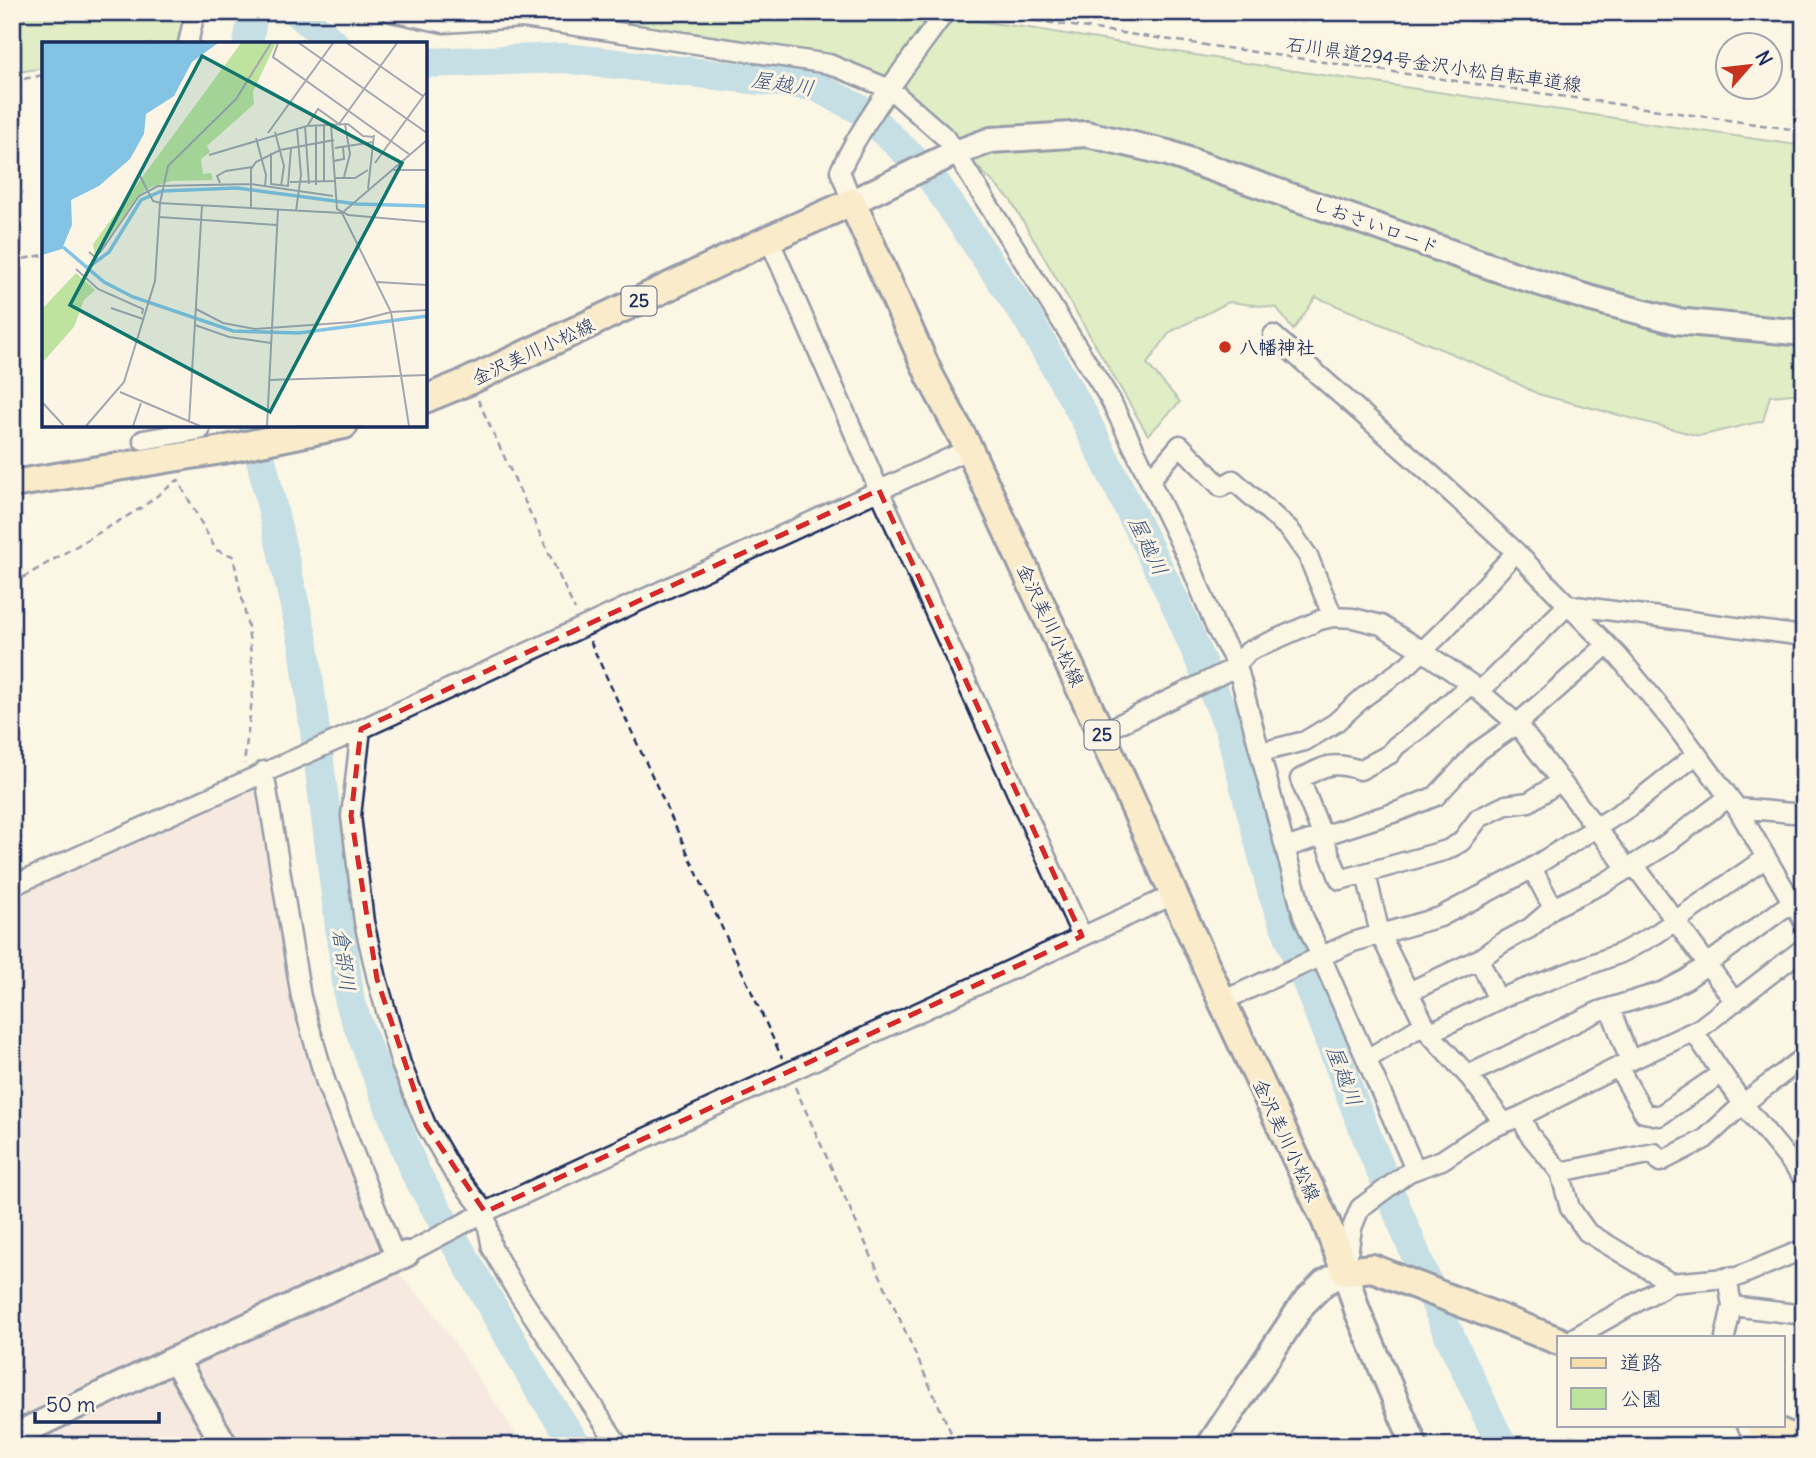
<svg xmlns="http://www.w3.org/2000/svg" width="1816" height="1458" font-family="Delius,'Klee One',sans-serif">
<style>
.built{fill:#efdcda}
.green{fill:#bee39e;stroke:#6c897e;stroke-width:2}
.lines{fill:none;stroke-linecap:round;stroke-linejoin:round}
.river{stroke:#83c3e4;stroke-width:30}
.street-casing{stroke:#1b2f5e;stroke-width:23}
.secondary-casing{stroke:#1b2f5e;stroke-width:30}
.primary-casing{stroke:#1b2f5e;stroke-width:32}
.path{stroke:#1b2f5e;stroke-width:2.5;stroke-dasharray:7 5;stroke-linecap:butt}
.street{stroke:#fcf5e5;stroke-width:18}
.secondary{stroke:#fcf5e5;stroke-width:24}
.primary{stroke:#f8deab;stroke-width:26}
.marked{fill:none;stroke:#d62828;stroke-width:5;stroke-dasharray:14 9;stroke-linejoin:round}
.poi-dot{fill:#c8321e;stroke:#fcf5e5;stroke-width:2.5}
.labels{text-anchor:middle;stroke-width:6;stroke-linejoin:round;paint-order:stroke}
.shield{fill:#fcf5e5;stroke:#5e6a86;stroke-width:2}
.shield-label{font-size:18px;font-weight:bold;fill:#1b2f5e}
.street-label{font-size:19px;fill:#1b2f5e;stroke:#fcf5e5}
.poi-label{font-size:19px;font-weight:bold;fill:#1b2f5e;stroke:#fcf5e5;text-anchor:start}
.water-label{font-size:21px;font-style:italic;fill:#355480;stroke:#fcf5e5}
.inset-river{fill:none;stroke:#83c3e4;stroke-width:3.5}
.inset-road{fill:none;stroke:#a2a6af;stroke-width:2}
.view{fill:#0f766e;fill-opacity:0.15;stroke:#0f766e;stroke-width:3.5}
.inset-edge{fill:none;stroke:#1b2f5e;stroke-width:3.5}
</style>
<rect width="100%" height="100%" fill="#fcf5e5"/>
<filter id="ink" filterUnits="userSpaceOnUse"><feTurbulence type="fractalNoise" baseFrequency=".0143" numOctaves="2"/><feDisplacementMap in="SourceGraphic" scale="14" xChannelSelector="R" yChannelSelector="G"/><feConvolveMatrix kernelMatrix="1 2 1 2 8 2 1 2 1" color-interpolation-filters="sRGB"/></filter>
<g filter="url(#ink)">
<path class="built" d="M 256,782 L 282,940 L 326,1112 L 401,1277 L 431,1308 L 524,1446 L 12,1446 L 12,893 Z"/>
<path class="green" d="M 12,12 L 185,12 L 177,44 L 44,44 L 44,68 L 12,73 Z
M 431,12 L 906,12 L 1029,28 L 1282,69 L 1804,146 L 1804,393 L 1770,396 L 1763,421 L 1699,436 L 1538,394 L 1491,370 L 1316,297 L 1293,330 L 1277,308 L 1229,302 L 1170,332 L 1147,364 L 1180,402 L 1148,435 L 1010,199 L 907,97 L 831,57 L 657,28 L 531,14 Z"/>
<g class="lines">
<path class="river" d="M 297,12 L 334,44
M 248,44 L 253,12
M 425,63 L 564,58 L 815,86 L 863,111 L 929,174 L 1029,321 L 1083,415 L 1173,598 L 1230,729 L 1273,894 L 1369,1142 L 1446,1328 L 1502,1446
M 253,425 L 304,645 L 350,1004 L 414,1170 L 538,1387 L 577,1446"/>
<defs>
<path id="street" d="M 391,12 L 444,23 L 523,18 L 829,64 L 890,89 L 947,139 L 1110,399 L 1188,559 L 1216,628 L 1237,665 L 1303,916 L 1415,1169
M 188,44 L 195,12
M 852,202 L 840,171 C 864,118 910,61 945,12
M 769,239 L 879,490 L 1082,936
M 1273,335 L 1433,476 L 1516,552 L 1618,656 L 1675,725 L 1737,808 L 1804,922
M 143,440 L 200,430 L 198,425
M 1150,480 L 1180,445 L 1221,487 L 1233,480 L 1289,529 L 1308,556 L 1333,617
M 1568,605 L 1804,636
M 1471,684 L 1418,730 L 1396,746 L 1390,754 L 1360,770 C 1332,761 1326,765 1300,779 L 1340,880 L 1447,850 L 1461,842 L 1479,818 L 1506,805 L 1529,802 L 1561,781
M 1480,691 L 1568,605
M 361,729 L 351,816 L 364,922 L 377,979 L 401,1064 L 426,1125 L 452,1170 L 485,1212 L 492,1248 L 514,1287 L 619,1446
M 1101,733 L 1232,669 L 1249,651 L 1320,620 L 1333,617 L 1353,618 L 1381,625 L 1421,650 L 1471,684 L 1517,724 L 1627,868 L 1638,870 L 1735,1002
M 1261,752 L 1305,741 L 1335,723 L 1364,697 L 1408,665 L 1445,629 L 1516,552
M 264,771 L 301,997 L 326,1083 L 396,1259
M 1737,808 L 1804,814
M 1285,848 L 1399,811 L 1436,796 L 1477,752 L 1517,724 L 1607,645
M 1532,868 L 1553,908
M 1366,874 L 1380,934 L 1429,1033 L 1471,1079 L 1504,1123
M 12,886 L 355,732 L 969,449
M 1479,959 L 1498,1000
M 1409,992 L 1479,959 L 1502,943 L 1530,928 L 1553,908 L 1606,882 L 1661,848 L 1729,797
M 1222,1001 L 1353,942 L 1440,917 L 1520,875 L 1631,806 L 1697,754
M 1610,1008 L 1630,1061
M 1694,1032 L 1743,1104 L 1804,1178
M 1429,1033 L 1506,996 L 1621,953 L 1656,934 L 1766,858
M 1367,1059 L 1425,1024
M 1618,1067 L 1644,1113 L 1659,1116 L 1722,1073
M 1468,1075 L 1599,1011 L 1664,991 L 1687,979 L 1792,902
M 1521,1116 L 1529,1134 L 1560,1172 L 1570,1208 L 1587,1232 L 1671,1283
M 1560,1172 L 1654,1153 L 1660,1162 L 1705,1139 L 1743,1104 L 1804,1057
M 406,1254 L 485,1212 L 1173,895
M 1346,1268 L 1352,1228 L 1360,1208 L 1409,1172 L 1442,1160 L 1487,1130 L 1521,1116 L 1638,1057 L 1699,1029 L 1804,948
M 1732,1306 L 1804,1315
M 1575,1337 L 1671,1283 L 1737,1277 L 1804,1249
M 1725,1337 L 1732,1306 L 1727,1277
M 1747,1425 L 1758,1446"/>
<path id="secondary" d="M 852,202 L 950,155 L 991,140 L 1087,134 L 1168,153 L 1512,274 L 1592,299 L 1676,321 L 1804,333
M 175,1359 L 225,1446
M 12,1437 L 175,1359 L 406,1254
M 1209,1446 L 1303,1304 L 1324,1283 L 1345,1271 L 1357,1310 L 1415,1446"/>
<path id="primary" d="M 425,399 L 469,381 L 769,239 L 852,202 L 930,376 L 969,449 L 1101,733 L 1222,1001 L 1326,1222 L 1345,1271 L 1372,1268 L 1559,1341
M 12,484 L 222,450 L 344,425
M 1761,1425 L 1804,1442"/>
</defs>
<use href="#street" class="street-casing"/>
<use href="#secondary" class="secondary-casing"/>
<use href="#primary" class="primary-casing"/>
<path class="path" d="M 976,12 L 1804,131
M 12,81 L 44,75
M 12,261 L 44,255
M 478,400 L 575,610
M 12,584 L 141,508 L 178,480 L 216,550 L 233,556 L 248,627 L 254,683 L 244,764
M 590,641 L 782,1058
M 795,1087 L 957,1446"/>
<use href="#street" class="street"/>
<use href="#secondary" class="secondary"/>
<use href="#primary" class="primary"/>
</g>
</g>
<path d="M0 0H1816V1458H0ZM 879,490 L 1082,936 L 485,1212 L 426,1125 L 377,979 L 351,816 L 361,729 Z" fill="#fcf5e5" fill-opacity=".55" fill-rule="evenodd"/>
<path class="marked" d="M 879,490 L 1082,936 L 485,1212 L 426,1125 L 377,979 L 351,816 L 361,729 Z"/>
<circle class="poi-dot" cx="1225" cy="347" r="7"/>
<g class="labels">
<g class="shield">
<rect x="621.5" y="286.5" width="35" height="29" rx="5"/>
<rect x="1084.5" y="720.5" width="35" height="29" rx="5"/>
</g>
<g class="shield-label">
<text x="639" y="307">25</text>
<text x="1102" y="741">25</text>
</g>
<g class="street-label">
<text transform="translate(1434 64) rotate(8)" y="7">石川県道294号金沢小松自転車道線</text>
<text transform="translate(1376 225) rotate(20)" y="7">しおさいロード</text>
<text transform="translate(533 351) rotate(-25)" y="7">金沢美川小松線</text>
<text transform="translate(1051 625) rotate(65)" y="7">金沢美川小松線</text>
<text transform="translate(1287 1140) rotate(65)" y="7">金沢美川小松線</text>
</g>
<g class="poi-label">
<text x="1239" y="354">八幡神社</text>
</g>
<g class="water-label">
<text transform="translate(783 84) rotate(9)" y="7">屋越川</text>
<text transform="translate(1148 546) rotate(64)" y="7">屋越川</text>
<text transform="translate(344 960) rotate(83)" y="7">倉部川</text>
<text transform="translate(1344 1076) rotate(69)" y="7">屋越川</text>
</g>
</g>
<g transform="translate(42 42)">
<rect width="385" height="385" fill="#fcf5e5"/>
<path d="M 199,1 L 234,1 L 211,49 L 212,62 L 165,104 L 168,110 L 159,117 L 161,132 L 169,131 L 171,138 L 129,139 L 107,146 L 96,154 L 53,214 L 51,202 ZM 34,231 L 53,248 L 42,258 L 32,285 L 0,321 L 0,267 Z" fill="#bee39e"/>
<path d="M 0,1 L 176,1 L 150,20 L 132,54 L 104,72 L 102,92 L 88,117 L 57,144 L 29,158 L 30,183 L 20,207 L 0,213 Z" fill="#83c3e4"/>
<path class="inset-river" d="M 21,205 L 62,240 L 91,255 L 191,289 L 257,291 L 385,274M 44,227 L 67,210 L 99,158 L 120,149 L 195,146 L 315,162 L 385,164"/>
<path class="inset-road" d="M 236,1 L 231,15 L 367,112M 257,1 L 385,91M 305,1 L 381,54M 297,82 L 355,1M 266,83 L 276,67 L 297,82M 282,83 L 282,140M 289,83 L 295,167 L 306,173 L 385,180M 263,84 L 267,142M 233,90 L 242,124 L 239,144M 226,91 L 291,1M 214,96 L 224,133 L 223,145M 293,106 L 331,100M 229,111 L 229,142 L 246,144 L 249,106M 167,113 L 265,84 L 306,82 L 321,94 L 332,95M 292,119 L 302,117 L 301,105M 333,121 L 385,49M 351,128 L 385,128M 98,134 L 111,159 L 118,161 L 126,124 L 194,57 L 229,1M 302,135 L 308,112 L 303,82M 292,136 L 313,136 L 326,128M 248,140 L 292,139M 178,141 L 175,134 L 184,129 L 210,125M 274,143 L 274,84M 326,147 L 332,93M 209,166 L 209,127 L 214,120 L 238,108 L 292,98M 254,169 L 259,133 L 255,86M 300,171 L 349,270 L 367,384M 300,171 L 385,98M 117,175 L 235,183M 384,180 L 385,128M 47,210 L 53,215 L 59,209 L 97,154 L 116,144 L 209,142 L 291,154M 34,227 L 56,247 L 101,267 L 100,272M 335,240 L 385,243M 69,266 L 101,277M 154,267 L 181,281 L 213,287 L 311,280 L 349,270 L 385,268M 385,280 L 385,306M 153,283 L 187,295 L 229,301M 227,338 L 385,333M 78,350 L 158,384M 0,360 L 22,384M 147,381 L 160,163M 44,384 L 82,340 L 113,239 L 118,161 L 300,171M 91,384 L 99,361M 225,384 L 236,168M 253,384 L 321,384"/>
<path class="view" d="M 160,14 L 360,121 L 228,370 L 28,263 Z"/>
<rect width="385" height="385" class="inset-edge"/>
</g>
<rect width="1816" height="1458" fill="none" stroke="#fcf5e5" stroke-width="42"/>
<rect x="21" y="21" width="1774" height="1416" fill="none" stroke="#1b2f5e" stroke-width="2.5" filter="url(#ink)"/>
<rect x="1557" y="1336" width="228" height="91" fill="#fcf5e5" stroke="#a2a6af" stroke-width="2"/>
<rect x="1571" y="1358" width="35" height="10" fill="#f8deab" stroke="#a2a6af" stroke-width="2"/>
<text x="1620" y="1370" font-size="21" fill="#1b2f5e">道路</text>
<rect x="1571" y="1388" width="35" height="21" fill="#bee39e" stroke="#a2a6af" stroke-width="2"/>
<text x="1620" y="1406" font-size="21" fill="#1b2f5e">公園</text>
<g transform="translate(1749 66) rotate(62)"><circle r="33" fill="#fcf5e5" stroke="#a2a6af" stroke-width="2"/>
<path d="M0-5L12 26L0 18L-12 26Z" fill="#c8321e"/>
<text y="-10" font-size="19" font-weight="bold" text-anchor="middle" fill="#1b2f5e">N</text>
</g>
<path d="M35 1412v10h124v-10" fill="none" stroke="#1b2f5e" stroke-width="3.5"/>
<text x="46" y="1412" font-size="21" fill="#1b2f5e" stroke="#fcf5e5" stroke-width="5" paint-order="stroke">50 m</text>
</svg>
